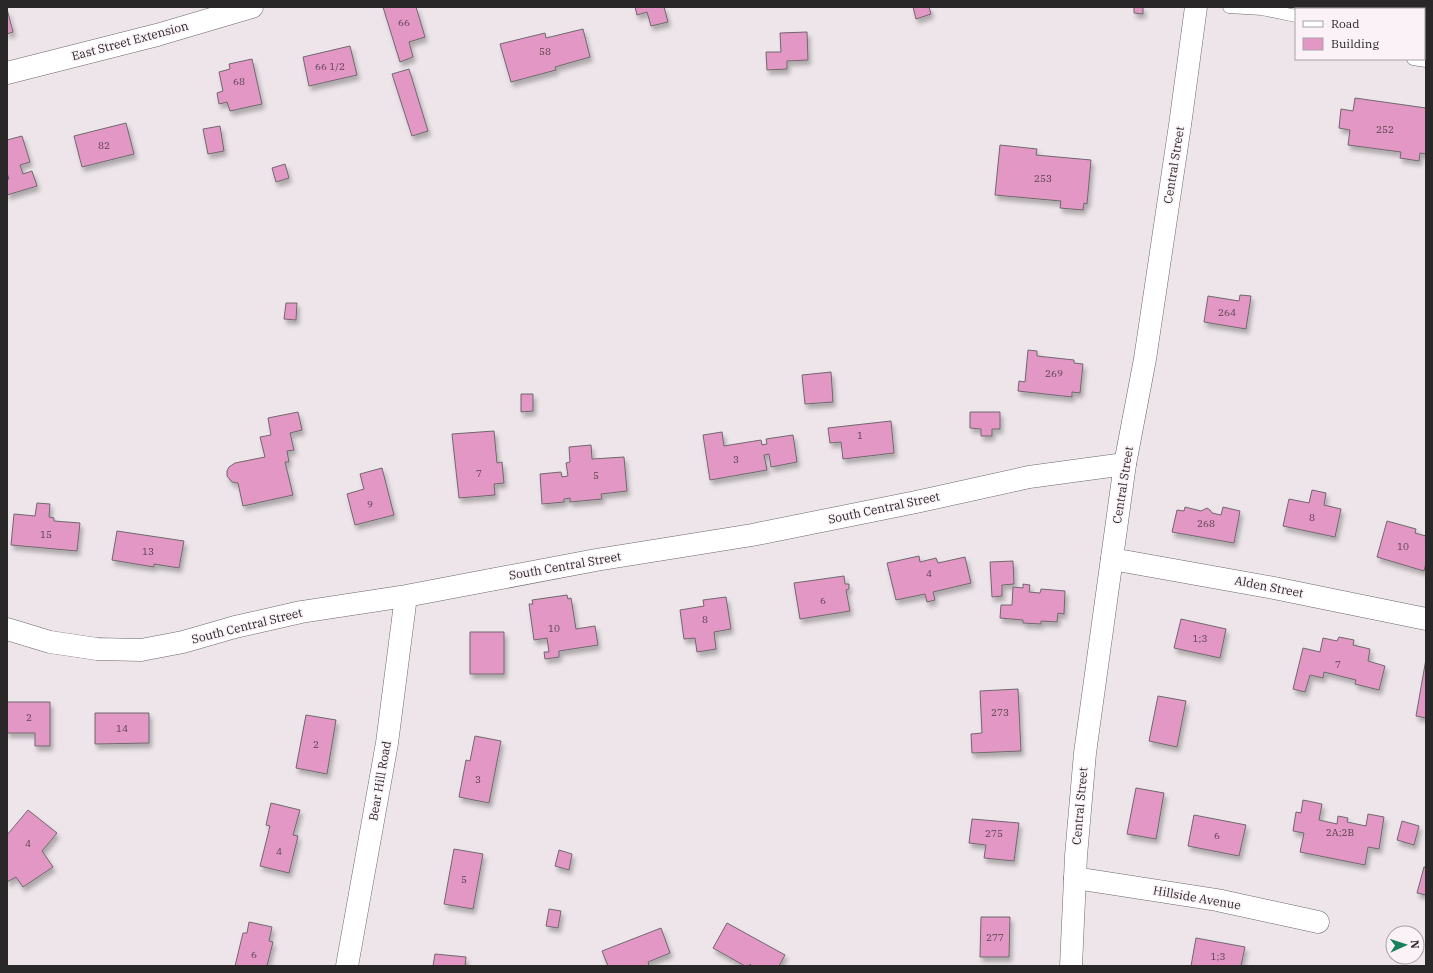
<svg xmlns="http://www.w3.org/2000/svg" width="1433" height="973" font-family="'IBM Plex Serif',serif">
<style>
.building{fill:#e397c5;stroke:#6f686c;filter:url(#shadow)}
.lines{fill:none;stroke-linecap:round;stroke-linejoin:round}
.lane-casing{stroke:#6d666a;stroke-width:13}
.street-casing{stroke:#6d666a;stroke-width:23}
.secondary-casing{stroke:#6d666a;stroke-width:23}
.lane{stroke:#fff;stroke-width:12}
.street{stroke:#fff;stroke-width:22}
.secondary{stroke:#fff;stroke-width:22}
.labels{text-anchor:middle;stroke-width:3;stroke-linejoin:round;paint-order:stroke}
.number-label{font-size:10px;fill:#584350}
.street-label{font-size:12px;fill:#2a2729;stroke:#faf2f7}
</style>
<defs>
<filter id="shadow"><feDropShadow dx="2.5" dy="4.5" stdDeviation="2" flood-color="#0004"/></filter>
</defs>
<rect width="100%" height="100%" fill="#ede5e9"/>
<path class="building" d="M 383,7 L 416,7 L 425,37 L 409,42 L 413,57 L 400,62 Z
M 635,7 L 664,7 L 668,22 L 651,26 L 647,12 L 637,15 Z
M 913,7 L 929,7 L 931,14 L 916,19 Z
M 1134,7 L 1143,7 L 1143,14 L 1134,13 Z
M 7,9 L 13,32 L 7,34 Z
M 583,29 L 590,57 L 555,67 L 556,70 L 511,82 L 500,44 L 545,33 L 546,38 Z
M 807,32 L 808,60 L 787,61 L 787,69 L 767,70 L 766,52 L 781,52 L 780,33 Z
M 350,46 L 357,75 L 309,86 L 303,57 Z
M 252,59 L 262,104 L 230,111 L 227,102 L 219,104 L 217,93 L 223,91 L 219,72 L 230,69 L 229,64 Z
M 409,69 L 428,131 L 412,136 L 392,74 Z
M 1355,98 L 1426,108 L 1426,154 L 1420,153 L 1419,161 L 1400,158 L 1401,152 L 1348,145 L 1350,130 L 1339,128 L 1341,109 L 1353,111 Z
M 126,123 L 134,154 L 82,167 L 74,136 Z
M 220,126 L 224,151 L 208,154 L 203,129 Z
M 22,136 L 30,162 L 20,165 L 23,174 L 32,171 L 37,186 L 7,195 L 7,179 L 9,179 L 7,173 L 7,140 Z
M 1000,145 L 1037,149 L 1036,155 L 1091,160 L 1087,204 L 1084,203 L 1083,210 L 1060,208 L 1061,201 L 995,195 Z
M 285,164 L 289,178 L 276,182 L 272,168 Z
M 1240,295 L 1251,296 L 1246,329 L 1204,322 L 1208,296 L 1239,301 Z
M 286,303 L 297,303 L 296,320 L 284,319 Z
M 1028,350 L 1037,351 L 1037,356 L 1074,360 L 1074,363 L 1083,364 L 1080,393 L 1072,392 L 1072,397 L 1018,391 L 1019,381 L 1025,382 Z
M 831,372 L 833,402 L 805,404 L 802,375 Z
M 521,394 L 533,394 L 533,411 L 521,412 Z
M 298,412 L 302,430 L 290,433 L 294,450 L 287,451 L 289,462 L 285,462 L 293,495 L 243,506 L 238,483 L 232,482 L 227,476 L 227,471 L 229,467 L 235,463 L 265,457 L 260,437 L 271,435 L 268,418 Z
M 970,412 L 1000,412 L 1000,429 L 992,429 L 992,436 L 981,436 L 981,429 L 970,428 Z
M 891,421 L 894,453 L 843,459 L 841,442 L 830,443 L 828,428 Z
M 494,431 L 497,463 L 502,462 L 504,483 L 494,484 L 495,495 L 459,498 L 452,434 Z
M 722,432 L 724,446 L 761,440 L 762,445 L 767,444 L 766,439 L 793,435 L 797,462 L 771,467 L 769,454 L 764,455 L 767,470 L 710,480 L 703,435 Z
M 591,445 L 592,459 L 624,457 L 627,491 L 601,494 L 602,499 L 570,502 L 570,498 L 564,499 L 564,502 L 542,504 L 540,474 L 561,472 L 562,477 L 568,476 L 566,463 L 570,462 L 569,447 Z
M 382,468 L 394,515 L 355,525 L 347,494 L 364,489 L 360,474 Z
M 1312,490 L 1326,493 L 1324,505 L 1341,509 L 1335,537 L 1283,526 L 1289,499 L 1309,503 Z
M 37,503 L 50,504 L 49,517 L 54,518 L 54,521 L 80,523 L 77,551 L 11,545 L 14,514 L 35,516 Z
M 1185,507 L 1201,511 L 1207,508 L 1210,510 L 1212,513 L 1221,515 L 1223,507 L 1240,511 L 1234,543 L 1172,532 L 1177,510 L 1184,511 Z
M 1387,521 L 1416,529 L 1415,533 L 1426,536 L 1426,563 L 1424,571 L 1377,557 Z
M 117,531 L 184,541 L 179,568 L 154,564 L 154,567 L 112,560 Z
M 919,556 L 920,562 L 936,558 L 938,563 L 965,557 L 971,583 L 933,592 L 935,600 L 927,602 L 925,594 L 896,600 L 887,563 Z
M 1013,561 L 1014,584 L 1002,585 L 1002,596 L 992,597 L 990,562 Z
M 844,576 L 845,584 L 849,584 L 849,589 L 846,590 L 850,611 L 800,619 L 794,583 Z
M 1023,584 L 1030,585 L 1029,592 L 1040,593 L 1041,589 L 1065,591 L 1064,614 L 1058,613 L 1057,622 L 1041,621 L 1041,624 L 1023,623 L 1023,620 L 1000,618 L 1001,605 L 1012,605 L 1013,587 L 1023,588 Z
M 567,595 L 568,599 L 571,598 L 576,629 L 595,626 L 598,645 L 559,651 L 559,657 L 545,659 L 544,652 L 549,652 L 547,638 L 534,640 L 529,604 L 533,604 L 532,600 Z
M 726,597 L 731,629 L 714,632 L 716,649 L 697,652 L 695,638 L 684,639 L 680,610 L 704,606 L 703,600 Z
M 1181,619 L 1226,629 L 1220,658 L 1174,648 Z
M 470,632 L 504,632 L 504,674 L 470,674 Z
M 1339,637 L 1354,640 L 1353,645 L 1370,649 L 1368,661 L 1385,666 L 1379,690 L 1355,684 L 1356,680 L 1324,672 L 1323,678 L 1310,675 L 1305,692 L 1293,689 L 1303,648 L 1320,652 L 1323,638 L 1337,641 Z
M 1426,659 L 1426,718 L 1416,716 Z
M 1018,689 L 1021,751 L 972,753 L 971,734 L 982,733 L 980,691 Z
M 1158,696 L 1186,701 L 1177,747 L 1149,741 Z
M 7,702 L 50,702 L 50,746 L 35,746 L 35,733 L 7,733 Z
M 95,713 L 149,713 L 149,743 L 95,744 Z
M 306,715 L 336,720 L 327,774 L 296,768 Z
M 475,736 L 501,741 L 489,803 L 459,797 L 466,760 L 470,761 Z
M 1136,788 L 1164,793 L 1156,839 L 1127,834 Z
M 1303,800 L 1322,804 L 1319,820 L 1337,824 L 1338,816 L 1348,818 L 1347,822 L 1366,826 L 1368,814 L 1384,817 L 1379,849 L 1368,847 L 1365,865 L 1300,852 L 1304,833 L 1293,831 L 1296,812 L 1301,813 Z
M 271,803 L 300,810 L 293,835 L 298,836 L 289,873 L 260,866 L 270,826 L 266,825 Z
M 28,810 L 57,833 L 42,851 L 53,867 L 23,887 L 16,877 L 7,882 L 7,835 Z
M 1194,815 L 1246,825 L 1239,856 L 1188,846 Z
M 972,819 L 1019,823 L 1014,861 L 984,858 L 986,845 L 969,843 Z
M 1402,821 L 1419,826 L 1414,845 L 1397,840 Z
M 454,849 L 483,854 L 473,909 L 444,904 Z
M 559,850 L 572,854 L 569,870 L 555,866 Z
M 1424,867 L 1426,867 L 1426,895 L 1417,893 Z
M 549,909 L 561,911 L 558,928 L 546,926 Z
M 981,917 L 1010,917 L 1009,957 L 980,957 Z
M 249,922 L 272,927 L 269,941 L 273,942 L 267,966 L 235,966 L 243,933 L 247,933 Z
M 727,923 L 785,955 L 779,966 L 752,966 L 750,964 L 749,966 L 745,966 L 713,948 Z
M 661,928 L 670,953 L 648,962 L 649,965 L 647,966 L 608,966 L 602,951 Z
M 1196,938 L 1245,947 L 1241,966 L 1191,966 Z
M 435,954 L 466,957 L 465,966 L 433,966 Z"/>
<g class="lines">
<defs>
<path id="lane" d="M 1229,7 L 1262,9 L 1296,16
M 1413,59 L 1426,61"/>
<path id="street" d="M 7,73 L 157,35 L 252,7
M 1112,559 L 1274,588 L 1426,619
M 7,629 L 50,642 L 97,649 L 141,650 L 183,642 L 235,627 L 301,612 L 406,596 L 596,560 L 752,535 L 916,502 L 1029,477 L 1125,464
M 1075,878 L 1217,900 L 1318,922
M 347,966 L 387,743 L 406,596"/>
<path id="secondary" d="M 1071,966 L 1076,856 L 1085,753 L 1125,464 L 1145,359 L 1180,125 L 1196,7"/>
</defs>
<use href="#lane" class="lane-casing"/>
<use href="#street" class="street-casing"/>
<use href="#secondary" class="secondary-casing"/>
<use href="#lane" class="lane"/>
<use href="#street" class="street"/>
<use href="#secondary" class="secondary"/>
</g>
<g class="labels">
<g class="number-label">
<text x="404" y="26">66</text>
<text x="545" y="55">58</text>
<text x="330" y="70">66 1/2</text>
<text x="239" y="85">68</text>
<text x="1385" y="133">252</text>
<text x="104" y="149">82</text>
<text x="1043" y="182">253</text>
<text x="1227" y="316">264</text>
<text x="1054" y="377">269</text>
<text x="860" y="439">1</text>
<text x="736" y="463">3</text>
<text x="479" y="477">7</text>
<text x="596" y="479">5</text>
<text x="370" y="508">9</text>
<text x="1312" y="521">8</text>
<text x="1206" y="527">268</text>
<text x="46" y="538">15</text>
<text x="1403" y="550">10</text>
<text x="148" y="555">13</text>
<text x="929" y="577">4</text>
<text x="823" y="604">6</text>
<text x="705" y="623">8</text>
<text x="554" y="632">10</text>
<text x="1200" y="642">1;3</text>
<text x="1338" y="668">7</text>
<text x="1000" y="716">273</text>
<text x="29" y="721">2</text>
<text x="122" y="732">14</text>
<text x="316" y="748">2</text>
<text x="478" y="783">3</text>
<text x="1340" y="836">2A;2B</text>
<text x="994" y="837">275</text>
<text x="1217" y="839">6</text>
<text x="28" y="847">4</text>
<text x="279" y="855">4</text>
<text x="464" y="883">5</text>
<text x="995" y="941">277</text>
<text x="254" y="958">6</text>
<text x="1218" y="960">1;3</text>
</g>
<g class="street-label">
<text transform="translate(130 41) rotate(-15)" y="4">East Street Extension</text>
<text transform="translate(1174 165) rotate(-81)" y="4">Central Street</text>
<text transform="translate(1123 485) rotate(-81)" y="4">Central Street</text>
<text transform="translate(884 508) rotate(-12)" y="4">South Central Street</text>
<text transform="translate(565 566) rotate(-10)" y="4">South Central Street</text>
<text transform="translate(1269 587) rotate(11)" y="4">Alden Street</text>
<text transform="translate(247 626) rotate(-14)" y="4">South Central Street</text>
<text transform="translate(380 781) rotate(-80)" y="4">Bear Hill Road</text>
<text transform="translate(1080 806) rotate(-85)" y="4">Central Street</text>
<text transform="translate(1197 898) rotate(10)" y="4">Hillside Avenue</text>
</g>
</g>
<rect width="1433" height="973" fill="none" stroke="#2a2729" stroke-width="16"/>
<rect x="1295" y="8" width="130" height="52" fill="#faf2f7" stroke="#a7a1a5"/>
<rect x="1303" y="21" width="20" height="6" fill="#ffffff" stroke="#a7a1a5"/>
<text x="1331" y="28" font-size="12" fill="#2a2729">Road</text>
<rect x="1303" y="38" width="20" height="12" fill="#e397c5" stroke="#a7a1a5"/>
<text x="1331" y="48" font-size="12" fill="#2a2729">Building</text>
<g transform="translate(1405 945) rotate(87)"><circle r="19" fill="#faf2f7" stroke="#a7a1a5"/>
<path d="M0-3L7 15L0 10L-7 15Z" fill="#18805a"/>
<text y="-6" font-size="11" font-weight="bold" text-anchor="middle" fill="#2a2729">N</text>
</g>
</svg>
